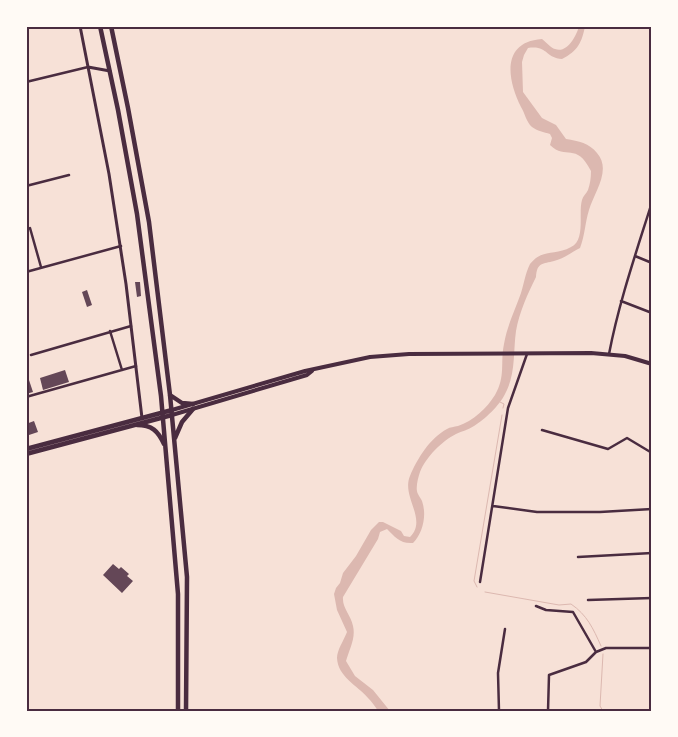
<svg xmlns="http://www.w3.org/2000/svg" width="678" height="737" font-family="'PT Sans',sans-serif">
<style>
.water{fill:#dcb8b0}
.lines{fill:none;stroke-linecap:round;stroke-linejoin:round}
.stream{stroke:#dcb8b0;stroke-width:1}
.building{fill:#644757}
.minor{stroke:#4a2c40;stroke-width:2.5}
.tertiary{stroke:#4a2c40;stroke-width:3}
.secondary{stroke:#4a2c40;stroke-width:4}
.primary{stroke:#4a2c40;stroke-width:4.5}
.trunk{stroke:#4a2c40;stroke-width:4.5}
.neatline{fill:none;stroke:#4a2c40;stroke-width:2}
</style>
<rect width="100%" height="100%" fill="#f7e1d7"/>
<path class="water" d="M 579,26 L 585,26 C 582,42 578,51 562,59 C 545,58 548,45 528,48 L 524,55 L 522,62 L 523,92 L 542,118 L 556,125 L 566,139 C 579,141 589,143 597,153 C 612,170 594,193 589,210 C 585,223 585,235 580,248 C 572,252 563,259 554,261 C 543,264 537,262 536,277 C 528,293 519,313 516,331 C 513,352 516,374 505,394 C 500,405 484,420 474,426 C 468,430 462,431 456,434 C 442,441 426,457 420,472 C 418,478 415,489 418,494 C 419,496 421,499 422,501 C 427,515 423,533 413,543 C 400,544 395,537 387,529 L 380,532 L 378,539 L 343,597 C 342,608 351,615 353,626 C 356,638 349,650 346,661 L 355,676 L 373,690 L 390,711 L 378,711 C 375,706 372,702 368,698 C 357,685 338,677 337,658 C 337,650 344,640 347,632 L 337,610 L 334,594 L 336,588 L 340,583 L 343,573 L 356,556 L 371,530 L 379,522 L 383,522 L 401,531 L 404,536 L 410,537 C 428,519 401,497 410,476 C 417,459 430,438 447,429 C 450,427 454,427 458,426 C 473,421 487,408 495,395 C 506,376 500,363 504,344 C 507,326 515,310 521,293 C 524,284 525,274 530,264 C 543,248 555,256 571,247 C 586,240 578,213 582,200 C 583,196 586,194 588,190 C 590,184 591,178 591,171 C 576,141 566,161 550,145 L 552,138 L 550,134 C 544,132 537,131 532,127 C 526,122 525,113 521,107 C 507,79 501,42 542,39 C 546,42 551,48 555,49 C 567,54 577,35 579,26 Z"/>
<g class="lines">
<path class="stream" d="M 500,402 L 504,404 L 503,408
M 477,587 L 474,581 L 502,415
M 485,592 L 559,605 L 571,604 C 587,615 593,628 601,646
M 603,654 L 600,706 L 603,711"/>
</g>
<path class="building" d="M 135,282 L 140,282 L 141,296 L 137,297 Z
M 87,290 L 92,305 L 87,307 L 82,292 Z
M 65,370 L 69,382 L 43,390 L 40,378 Z
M 26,371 L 33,392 L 26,394 Z
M 34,421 L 38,432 L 26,436 L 26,424 Z
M 113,564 L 119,569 L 121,567 L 129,574 L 127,576 L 133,581 L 122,593 L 103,575 Z"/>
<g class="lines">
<path class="minor" d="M 26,82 L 88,67
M 26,186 L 69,175
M 26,230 L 30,228 L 41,267
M 635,256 L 652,263
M 26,272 L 121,246
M 621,301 L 652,313
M 110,331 L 122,370
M 609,354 C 619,302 636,253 652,202
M 31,355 L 131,326
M 26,397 L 136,366
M 542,430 L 608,449 L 627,438 L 652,453
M 493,506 L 537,512 L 600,512 L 652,509
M 578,557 L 652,553
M 480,582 L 508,408 L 527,354
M 588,600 L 652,598
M 536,606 L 546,610 L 573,612 L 596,652
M 499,711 L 498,673 L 505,629
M 548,711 L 549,675 L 586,662 L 596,652 L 606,648 L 652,648"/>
<path class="tertiary" d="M 80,26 L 109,174 L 126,284 L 142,418
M 88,67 L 110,71"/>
<path class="secondary" d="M 172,410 L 305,371 L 370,357 L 409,354 L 591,353 L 625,356 L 652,364
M 172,415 L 307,375 L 312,371"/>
<path class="primary" d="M 26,449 L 172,410
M 26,454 L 172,415"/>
<path class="trunk" d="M 100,26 L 118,110 L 137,214 L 161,396 L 178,594 L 178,711
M 111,26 L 128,108 L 149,222 L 170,395 L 187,577 L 186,711
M 170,395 L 182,403 L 193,404
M 137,425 C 152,425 158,431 164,444
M 175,438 L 182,422 L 193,409"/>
</g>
<rect width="678" height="737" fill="none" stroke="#fffaf5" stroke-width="55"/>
<rect x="28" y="28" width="622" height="682" class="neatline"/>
</svg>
